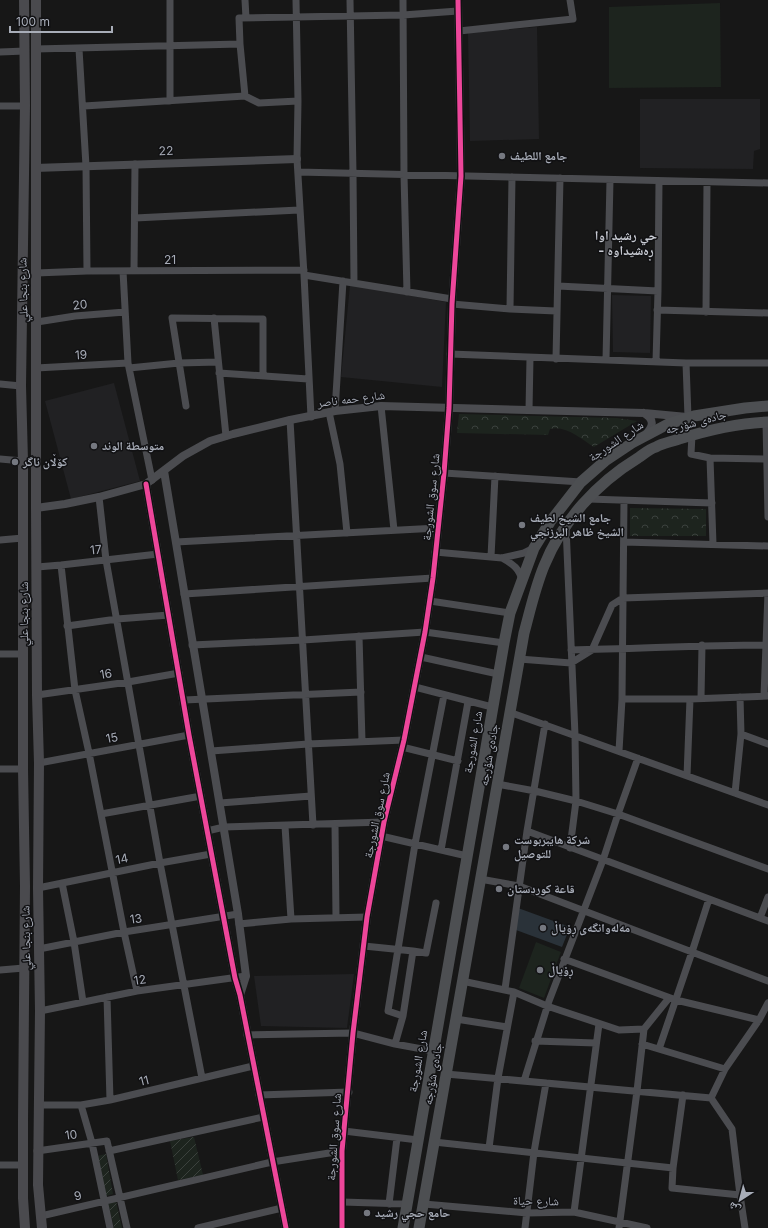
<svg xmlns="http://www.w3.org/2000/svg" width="768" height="1228" font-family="Inter,'Noto Naskh Arabic',sans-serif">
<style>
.built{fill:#212123}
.park{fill:url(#park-crowns)}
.garden{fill:url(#garden-furrows)}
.pitch{fill:#1d241e}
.water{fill:#2a3239}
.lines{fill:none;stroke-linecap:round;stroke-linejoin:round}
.minor{stroke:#4b4c50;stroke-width:7}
.tertiary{stroke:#4b4c50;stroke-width:8}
.secondary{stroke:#4a4a4e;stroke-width:10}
.primary{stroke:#4d4f52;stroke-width:11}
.cycleway-casing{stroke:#111113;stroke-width:8}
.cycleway{stroke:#ed469a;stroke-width:5}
.poi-dot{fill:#757880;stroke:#111113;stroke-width:1.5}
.labels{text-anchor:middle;stroke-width:3;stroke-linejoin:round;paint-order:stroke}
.street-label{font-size:12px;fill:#a8adb8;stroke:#111113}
.poi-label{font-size:12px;font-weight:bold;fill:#a8adb8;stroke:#111113;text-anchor:start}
.neighbourhood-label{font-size:13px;font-weight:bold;fill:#c9ccd4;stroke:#111113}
</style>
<defs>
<pattern id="park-crowns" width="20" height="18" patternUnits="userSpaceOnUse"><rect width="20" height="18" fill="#1d241e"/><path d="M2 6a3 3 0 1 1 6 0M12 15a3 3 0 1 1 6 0" fill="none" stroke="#3b413d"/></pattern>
<pattern id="garden-furrows" width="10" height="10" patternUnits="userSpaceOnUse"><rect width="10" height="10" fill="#1d241e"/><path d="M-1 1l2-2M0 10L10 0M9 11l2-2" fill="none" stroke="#3b413d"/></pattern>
</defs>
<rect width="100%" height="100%" fill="#171717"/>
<path class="built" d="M 537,27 L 539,139 L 470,141 L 468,33 Z
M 640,99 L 760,99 L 760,149 L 754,151 L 753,169 L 640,168 Z
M 350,285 L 446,302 L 442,387 L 341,377 Z
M 612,295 L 651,296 L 650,353 L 613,352 Z
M 114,383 L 140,481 L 71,499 L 45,401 Z
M 354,974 L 347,1028 L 261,1026 L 254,976 Z"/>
<path class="park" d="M 459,414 L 617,418 L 637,421 L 594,447 C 581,439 566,425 550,429 L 548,435 L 457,433 Z
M 630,508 L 706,509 L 706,536 L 630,536 Z"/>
<path class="garden" d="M 194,1137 L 203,1175 L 178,1180 L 170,1141 Z
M 106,1154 L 113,1194 L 106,1196 L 97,1156 Z
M 116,1201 L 122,1228 L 114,1228 L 108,1203 Z"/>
<path class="pitch" d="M 720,3 L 721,87 L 609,88 L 609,7 Z
M 536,942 L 561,952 L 544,998 L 519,988 Z"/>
<path class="water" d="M 518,908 L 570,927 L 562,947 L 516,930 Z"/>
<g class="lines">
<path class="minor" d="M 170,0 L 170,101
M 245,0 L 246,18
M 296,0 L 298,101 L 297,159 L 304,275 L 311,417
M 350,0 L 353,173 L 354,283
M 403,0 L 404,175 L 407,292
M 459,31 L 573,19 L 570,0
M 240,44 L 245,96
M 35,49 L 240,44 L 239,18 L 403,15 L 458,11
M 79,49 L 86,166 L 87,271
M 0,52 L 25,51
M 0,106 L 25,106
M 84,106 L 245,96 L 259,103 L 298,101
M 298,172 L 768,183
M 135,218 L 299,210
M 123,271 L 128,363 L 152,480
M 134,271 L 135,164
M 36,273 L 87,271 L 304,270
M 304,275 L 452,299
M 558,286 L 658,291
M 452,304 L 510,309 L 556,311
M 510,309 L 512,177
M 657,310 L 768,313
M 706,312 L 707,182
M 214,318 L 226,436
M 37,322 L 75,316 L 125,312
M 450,354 L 686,363 L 768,363
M 556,359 L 560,178
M 606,360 L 610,180
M 656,361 L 658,291 L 659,181
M 686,363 L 688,417
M 36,368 L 128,363
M 129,368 L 179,363 L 218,362
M 219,373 L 308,379
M 0,384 L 21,386
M 186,406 L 172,318 L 263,319 L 263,376
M 381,406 L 394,530
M 529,410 L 530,358
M 335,411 L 343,281
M 329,412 L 340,464 L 347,533
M 290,420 L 313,825
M 766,422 L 768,517
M 692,435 L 691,454 L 710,458 L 768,459
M 710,458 L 713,544
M 0,459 L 23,461
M 444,473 L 581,482
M 99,497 L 106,560 L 160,863 L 202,1078
M 588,499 L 712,503
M 566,527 L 575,735 L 576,801 L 570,848
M 0,540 L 23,538
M 176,542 L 438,528
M 624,542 L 768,546
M 435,552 L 502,558 L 524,553 L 534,548
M 491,557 L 495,476
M 502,558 C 513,564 520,569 522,581
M 61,565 L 75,690 L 89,753 L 124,932 L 137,991
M 37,567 L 61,565 L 158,554
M 184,594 L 433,578
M 430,601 L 510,613
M 67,626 L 117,619 L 169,615
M 359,636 L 362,741
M 192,645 L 303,640 L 425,632 L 504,643
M 571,650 C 637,649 702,645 768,645
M 0,654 L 23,654
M 421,657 L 498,674
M 519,659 L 571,663 L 592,650 L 612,605 L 623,598 L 768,593
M 415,687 L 492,707
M 37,695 L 128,682 L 179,673
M 764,696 L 768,593
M 701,698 L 702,645
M 622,699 L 690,699 L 768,696
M 184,700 L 361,692
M 509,712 L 768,805
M 741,734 L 768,744
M 402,747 L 458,761
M 211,751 L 308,744 L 404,740
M 619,751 L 622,699 L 624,501
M 39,763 L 189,735
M 0,769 L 23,769
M 687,776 L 690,699
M 497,784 L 535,791 L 576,801 L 618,814 L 768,869
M 735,793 L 741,734 L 740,697
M 220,803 L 311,796
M 101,814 L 201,796
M 335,824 L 336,918
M 285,826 L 291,919
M 207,831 L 224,827 L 384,822
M 527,831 L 768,921
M 381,836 L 467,856
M 441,850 L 468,702
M 480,879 L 519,886 L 768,981
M 62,883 L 74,942 L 83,1002
M 38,888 L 160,863 L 211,854
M 760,918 L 768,897
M 239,924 L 291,919 L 367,917
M 364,946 L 413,951
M 39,949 L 124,932 L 238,914
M 564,959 L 676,1000 L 759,1020
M 0,970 L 24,968
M 462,981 L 514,992 L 547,1006 L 619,1030 L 644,1029
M 505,989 L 527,831 L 545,724
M 107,997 L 110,1100
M 40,1011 L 137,991 L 246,976
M 403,1016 L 388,1011 L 415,844 L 444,695
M 456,1019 L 507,1027
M 247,1035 L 353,1033 L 395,1044 L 433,1051
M 535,1041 L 596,1043
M 395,1044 L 403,1016 L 413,951 L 426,953 L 436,903
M 642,1044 L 725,1069
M 659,1049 L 692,952 L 709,899
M 446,1074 L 711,1098
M 524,1081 L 549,1001 L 603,860 L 618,814 L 638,758
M 259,1095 L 349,1092
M 683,1095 L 673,1168 L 672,1188 L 740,1195
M 711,1098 L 732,1129 L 740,1195 L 745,1228
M 711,1098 L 725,1069 L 759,1020 L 768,1003
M 38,1105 L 81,1105 L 110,1100 L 253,1066
M 81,1105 L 92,1143 L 110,1228
M 344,1131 L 418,1140
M 434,1142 L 673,1168
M 489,1148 L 498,1078 L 514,992
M 37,1151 L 107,1141 L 127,1228
M 109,1151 L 263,1117
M 0,1165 L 23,1165
M 342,1202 L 407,1204
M 389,1204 L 397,1138
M 424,1204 L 527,1213 L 574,1212 L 647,1228
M 574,1212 L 599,1024
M 41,1216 L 272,1162 L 342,1151
M 198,1228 L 282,1208
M 525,1228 L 534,1152 L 546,1083
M 619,1228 L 637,1091 L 644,1029 L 669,998"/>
<path class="tertiary" d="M 35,168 L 297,159
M 644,413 C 654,419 654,426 646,434
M 164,471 L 238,914 L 246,976 L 240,995
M 146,484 L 189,735 L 235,978 L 240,995 L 286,1228
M 36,508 L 65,504 L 99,497 L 146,484 L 183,456 L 210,441 L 233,434 L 290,420 L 335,411 L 381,406 L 644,413 L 687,417
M 342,1228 L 342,1151 L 353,1033 L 367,917 L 384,822 L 404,740 L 425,632 L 433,578 L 444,473 L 449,408 L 452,304 L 461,176 L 458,0"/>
<path class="secondary" d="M 24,0 L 25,105 L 21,386 L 23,461 L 23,769 L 25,886 L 23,1122 L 23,1198 L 25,1228
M 36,0 L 36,508 L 37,695 L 39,763 L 38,888 L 40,1011 L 38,1185 L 42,1228"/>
<path class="primary" d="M 403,1228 L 504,643 L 510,613 L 534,548 L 550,522 L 581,482 L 605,461 L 632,443 L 668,424 L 694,416 L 745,408 L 768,406
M 419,1228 L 524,633 C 530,611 535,588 544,566 C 562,521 597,483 638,458 C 644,454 649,449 656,447 C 663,443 671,442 679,439 C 708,430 737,423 768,422"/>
<defs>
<path id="cycleway" d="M 146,484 L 189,735 L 235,978 L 240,995 L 286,1228
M 342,1228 L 342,1151 L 353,1033 L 367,917 L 384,822 L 404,740 L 425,632 L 433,578 L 444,473 L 449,408 L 452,304 L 461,176 L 458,0"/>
</defs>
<use href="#cycleway" class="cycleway-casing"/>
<use href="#cycleway" class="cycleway"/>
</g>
<g class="poi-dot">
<circle cx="502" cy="156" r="4"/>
<circle cx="94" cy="446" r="4"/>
<circle cx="15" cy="462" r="4"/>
<circle cx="522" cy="525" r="4"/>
<circle cx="506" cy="847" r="4"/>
<circle cx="499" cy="889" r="4"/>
<circle cx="543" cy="928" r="4"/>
<circle cx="540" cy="970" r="4"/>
<circle cx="367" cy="1213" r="4"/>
</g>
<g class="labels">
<g class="street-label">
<text transform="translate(166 151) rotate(-2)" y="4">22</text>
<text x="170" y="264">21</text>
<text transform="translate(23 290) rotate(-91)" y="4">شارع بنجا علي</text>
<text transform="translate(80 305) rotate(-6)" y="4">20</text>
<text transform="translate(81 355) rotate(-4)" y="4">19</text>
<text transform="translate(351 399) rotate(-7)" y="4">شارع حمه ناصر</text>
<text transform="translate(696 422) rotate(-15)" y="4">جادەی شۆرجە</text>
<text transform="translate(616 441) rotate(-34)" y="4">شارع الشورجة</text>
<text transform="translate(431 497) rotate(-84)" y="4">شارع سوق الشورجة</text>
<text transform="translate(96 550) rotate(-6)" y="4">17</text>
<text transform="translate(24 614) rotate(-90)" y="4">شارع بنجا علي</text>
<text transform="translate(106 674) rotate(-9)" y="4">16</text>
<text transform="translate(112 738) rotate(-11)" y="4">15</text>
<text transform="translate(473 742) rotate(-80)" y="4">شارع الشورجة</text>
<text transform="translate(489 755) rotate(-80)" y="4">جادەی شۆرجە</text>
<text transform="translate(377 815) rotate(-78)" y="4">شارع سوق الشورجة</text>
<text transform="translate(122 859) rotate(-11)" y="4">14</text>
<text transform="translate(136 919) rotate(-8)" y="4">13</text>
<text transform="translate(26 938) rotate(-91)" y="4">شارع بنجا علي</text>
<text transform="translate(140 980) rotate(-9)" y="4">12</text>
<text transform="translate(418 1061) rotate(-80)" y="4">شارع الشورجة</text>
<text transform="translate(433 1074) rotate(-80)" y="4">جادەی شۆرجە</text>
<text transform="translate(144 1081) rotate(-14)" y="4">11</text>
<text transform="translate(71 1135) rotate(-8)" y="4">10</text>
<text transform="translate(334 1137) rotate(-86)" y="4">شارع سوق الشورجة</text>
<text transform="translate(78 1196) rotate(-14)" y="4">9</text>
<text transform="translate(536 1201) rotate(1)" y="4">شارع حياة</text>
</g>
<g class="poi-label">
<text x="510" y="160">جامع اللطيف</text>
<text x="102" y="450">متوسطة الوند</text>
<text x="23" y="466">کۆڵان ئاگر</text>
<text x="530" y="522">جامع الشيخ لطيف<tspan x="530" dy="14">الشيخ ظاهر البرزنجي</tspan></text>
<text x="514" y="844">شركة هايبربوست<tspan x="514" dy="14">للتوصيل</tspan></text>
<text x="507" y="893">قاعة كوردستان</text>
<text x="551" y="932">مەلەوانگەی ڕۆیاڵ</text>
<text x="548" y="974">ڕۆیاڵ</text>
<text x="375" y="1217">حامع حجي رشيد</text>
</g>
<g class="neighbourhood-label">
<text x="626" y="240">حي رشيد اوا<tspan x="626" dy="15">- ڕەشیداوە</tspan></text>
</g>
</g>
<g transform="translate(740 1200) rotate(216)" stroke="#111113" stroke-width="3" paint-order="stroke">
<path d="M0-3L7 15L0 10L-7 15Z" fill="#a8adb8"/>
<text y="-6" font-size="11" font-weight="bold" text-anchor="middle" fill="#a8adb8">ش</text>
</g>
<path d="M10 26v6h102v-6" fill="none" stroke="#a8adb8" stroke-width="2"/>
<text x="16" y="26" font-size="12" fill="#a8adb8" stroke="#111113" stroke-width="3" paint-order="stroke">100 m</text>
</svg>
